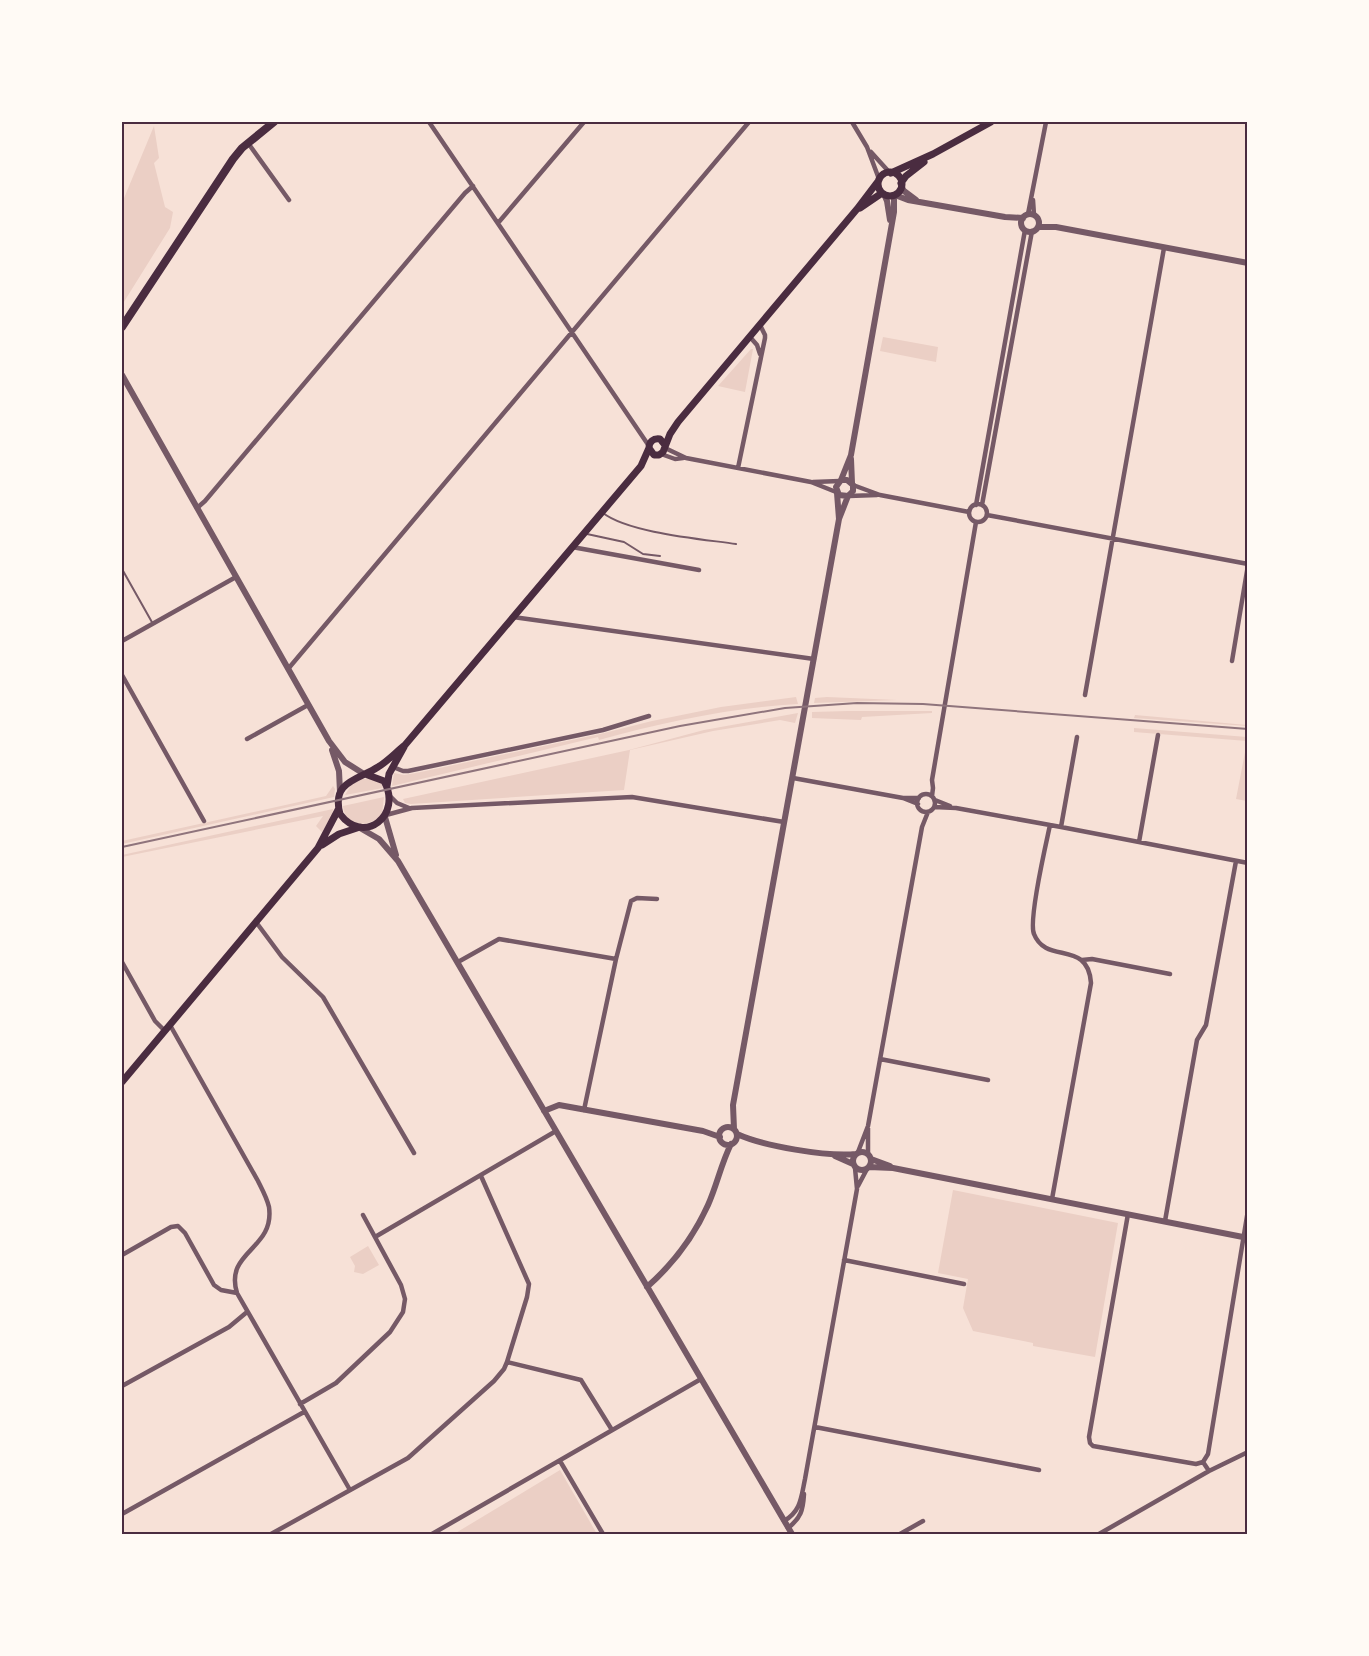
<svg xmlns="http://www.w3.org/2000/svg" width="1369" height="1656" font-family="Lato,sans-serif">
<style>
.green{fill:#ebcfc5}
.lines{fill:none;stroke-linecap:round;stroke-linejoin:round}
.service{stroke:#755966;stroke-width:2}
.minor{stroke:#755966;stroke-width:4.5}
.tertiary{stroke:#755966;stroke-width:6}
.secondary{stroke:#4a2c40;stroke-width:7}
.primary{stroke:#4a2c40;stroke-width:8}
.rail{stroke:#8f747c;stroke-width:2}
.neatline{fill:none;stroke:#4a2c40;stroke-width:2}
</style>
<rect width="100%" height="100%" fill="#f7e1d7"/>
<path class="green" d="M 154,126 L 159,158 L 154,163 L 165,207 L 173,212 L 170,228 L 122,305 L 122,203 Z
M 883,337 L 938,347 L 936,362 L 880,351 Z
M 751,349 L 753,349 L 745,392 L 718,386 Z
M 796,697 L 798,704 C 731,708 664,722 599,740 L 598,737 L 392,786 L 394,773 L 404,775 L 416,773 L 600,734 L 652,721 L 721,707 Z
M 827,697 L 897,700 L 814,703 L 815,698 Z
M 848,711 L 932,711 L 932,713 L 862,717 L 861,720 L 812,718 L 812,712 Z
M 798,713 L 795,723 L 780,720 L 713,731 L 630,750 L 624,790 L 411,804 L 405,803 L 403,799 L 629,750 L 704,730 Z
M 1135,715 L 1247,725 L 1247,726 L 1134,718 Z
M 1134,728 L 1247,737 L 1247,741 L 1134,732 Z
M 1247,742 L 1248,742 L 1247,801 L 1236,799 Z
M 361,779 L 372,779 L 381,783 L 383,788 L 345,795 L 351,785 Z
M 333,786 L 335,789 L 334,797 L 122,844 L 122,841 L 326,796 Z
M 384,797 L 382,814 C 370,828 345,828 343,806 Z
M 333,809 L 332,816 L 322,832 L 316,826 L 323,816 L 122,857 L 122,855 Z
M 953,1190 L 1118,1223 L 1095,1357 L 1033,1346 L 1033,1343 L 973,1331 L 963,1308 L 968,1279 L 938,1273 Z
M 368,1246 L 379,1265 L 363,1274 L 354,1272 L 355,1266 L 350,1257 Z
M 560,1470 L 597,1534 L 454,1534 Z"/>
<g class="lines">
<path class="service" d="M 603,513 C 629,533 702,539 736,544
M 587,534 L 624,542 L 643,554 L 660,556
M 122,569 L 153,624"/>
<path class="minor" d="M 429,122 L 649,446
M 852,122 L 867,147 L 879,179
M 248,143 L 289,200
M 871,152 L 890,173
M 1033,200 L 1034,215
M 1028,214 L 1046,122
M 498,223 L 584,122
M 750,337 L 757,345 L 760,354
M 665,448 L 686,458 L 811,482 L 836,492
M 661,454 L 675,459 L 683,458
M 738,468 L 765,338 L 765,335 L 760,325
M 813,482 L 840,481
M 853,485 L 880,495 L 969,512
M 849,496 L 877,495
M969 513a9 9 0 1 1 18 0a9 9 0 1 1-18 0Z
M 976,505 L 1025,230
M 982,505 L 1032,231
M 197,508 L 205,501 L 465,193 L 473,186
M 987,515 L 1248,564
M 572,547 L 699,570
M 513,617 L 814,659
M 122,641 L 236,577
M 1232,661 L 1248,565
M 288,669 L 749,122
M 122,675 L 204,821
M 1085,695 L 1164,248
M 247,739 L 308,705
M 393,767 L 403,771 L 408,771 L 603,730 L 649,716
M 793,778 L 903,798 L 919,798
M917 803a9 9 0 1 1 18 0a9 9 0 1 1-18 0Z
M 389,795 L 397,803 L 409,808
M 932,796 L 933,788 L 932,780 L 976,522
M 903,798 L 918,804
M 935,800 L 950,806
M 934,807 L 956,808 L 1061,827 L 1248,863
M 386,815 L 412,808 L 632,797 L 784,822
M 1050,825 C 1046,844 1028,920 1034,934 C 1046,965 1088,939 1091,983 L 1052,1199
M 1061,827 L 1077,737
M 1139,842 L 1158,735
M 256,922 L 282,957 L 323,997 L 414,1153
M 616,959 L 631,901 L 637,898 L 657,899
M 1082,960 L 1092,959 L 1170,974
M 122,962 L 155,1021 L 165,1031
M 458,962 L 499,939 L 616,959 L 584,1110
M 170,1025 L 258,1181 C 262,1189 267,1198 269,1207 C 275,1250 224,1251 237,1293 L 350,1490
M 880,1059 L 988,1080
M 868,1128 L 868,1154
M 858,1152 L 868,1126 L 922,827 L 928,812
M 858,1186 L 867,1169
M 1128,1214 L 1089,1437 L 1090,1443 L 1093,1446 L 1196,1464 L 1203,1462
M 1165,1221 L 1197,1040 L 1206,1025 L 1236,861
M 375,1237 L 556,1131
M 122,1255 L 171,1227 L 178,1226 L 185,1233 L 214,1285 L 221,1290 L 237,1293
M 844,1260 L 964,1284
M 507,1362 L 581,1380 L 612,1430
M 122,1386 L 229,1327 L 247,1312
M 300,1404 L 336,1383 L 390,1332 L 403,1312 L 405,1299 L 401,1285 L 363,1215
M 815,1427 L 1039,1470
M 560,1461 L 603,1534
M 1209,1471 L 1203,1462 L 1208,1454 L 1248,1210
M 122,1514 L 304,1412
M 784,1521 C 801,1511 801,1498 805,1479 L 857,1189 L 855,1168
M 788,1528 C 801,1518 803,1510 804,1494
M 271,1534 L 408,1458 L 494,1381 L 504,1369 L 507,1362 L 527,1297 L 529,1284 L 481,1176
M 432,1534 L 701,1379
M 900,1534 L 923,1521
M 1099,1534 L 1209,1471 L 1248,1452"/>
<path class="tertiary" d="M 901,186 L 904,191 L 916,200
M 884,194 L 887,201 L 890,220
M 895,195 L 908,200 L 1005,217 L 1023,218
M1021 223a9 9 0 1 1 18 0a9 9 0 1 1-18 0Z
M 1038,227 L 1056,227 L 1248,263
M 122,375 L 329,741 L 345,762 L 364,774
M 851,459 L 852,483
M 841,480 L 847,480 L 853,485 L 853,491 L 848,496 L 839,495 L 836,487 L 841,480 L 851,455 L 894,212 L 894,195
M 837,493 L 839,519
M 332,750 L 339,771 L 340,792
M 385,817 L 396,855
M 360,828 L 379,839 L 398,861 L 792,1534
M 544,1111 L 559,1105 L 703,1131 L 720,1137
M719 1136a9 9 0 1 1 18 0a9 9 0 1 1-18 0Z
M 734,1129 L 733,1105 L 839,519 L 848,496
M 737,1134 C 763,1146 827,1157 856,1154
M853 1161a9 9 0 1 1 18 0a9 9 0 1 1-18 0Z
M 835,1156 L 853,1164
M 871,1159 L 890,1166
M 869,1167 L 893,1168 L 1248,1238
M 647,1287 C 672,1265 694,1236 708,1205 C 717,1185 721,1164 731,1144"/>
<path class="secondary" d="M878 184a12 12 0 1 1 24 0a12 12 0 1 1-24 0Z
M 891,173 L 933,154 L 991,122
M 901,183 L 906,176 L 924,162
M 860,208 L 882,193
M 665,445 L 660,439 C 653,438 649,442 649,448 L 654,455 L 659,455 L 663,452 L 670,434 L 678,422 L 857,209 L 879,180
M 365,774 L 384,781 C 403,815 364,846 340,814 C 331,781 358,780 378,767 C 388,761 396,752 405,745 L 641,466 L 649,448
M 387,786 L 389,774 L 404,747
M 322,845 L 339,834 L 360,827
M 122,1082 L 318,848 L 338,810"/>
<path class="primary" d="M 122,327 L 233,159 L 242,148 L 274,122"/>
<path class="rail" d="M 122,847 L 680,726 L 785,708 L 857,703 L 923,704 L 1248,729"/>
</g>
<rect width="1369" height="1656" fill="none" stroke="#fffaf5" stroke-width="246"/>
<rect x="123" y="123" width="1123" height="1410" class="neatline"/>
</svg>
